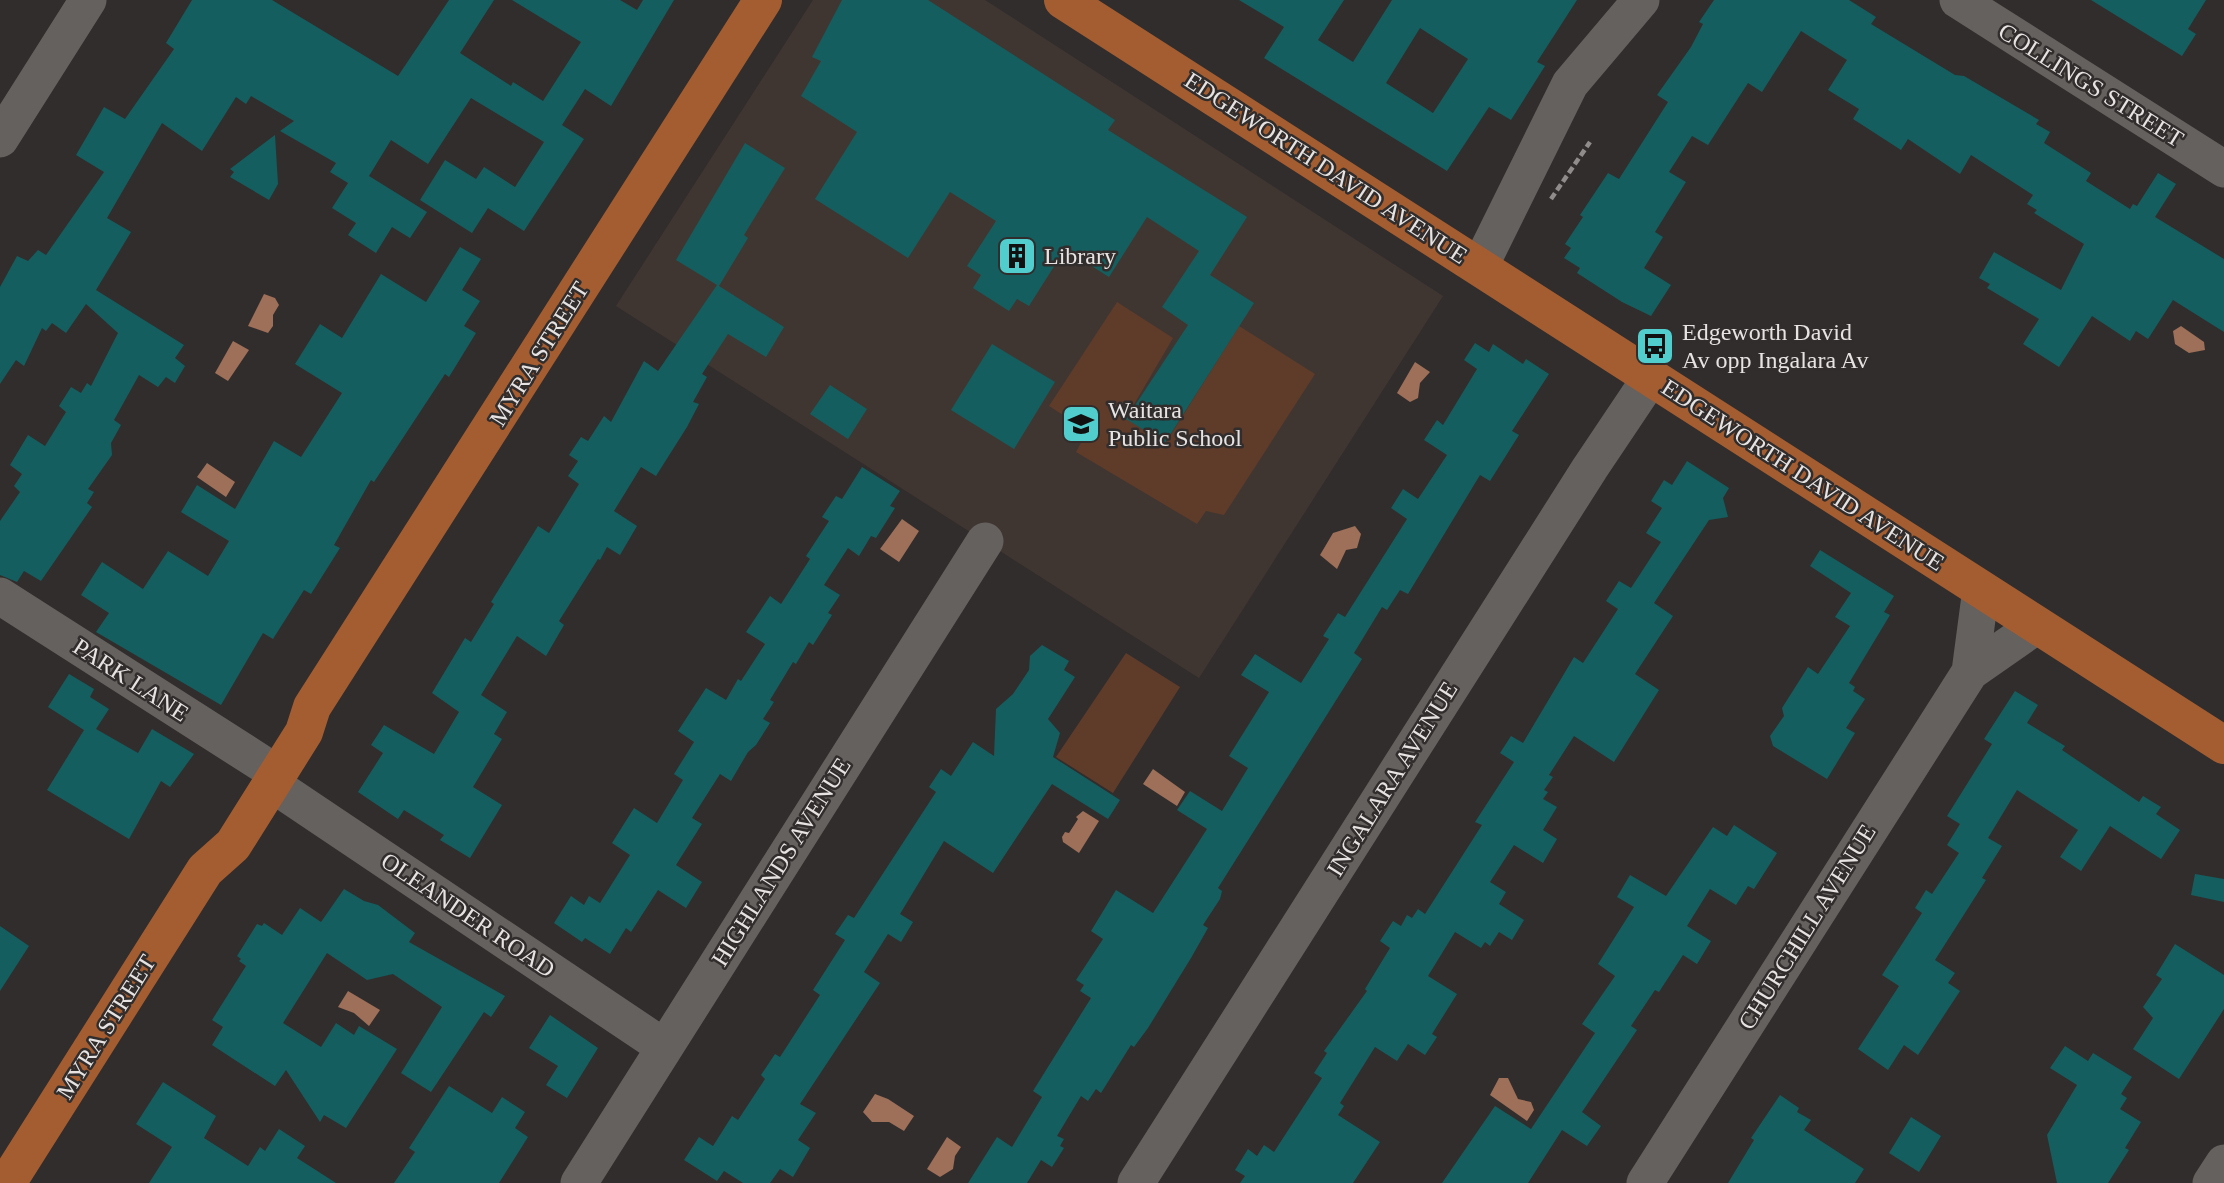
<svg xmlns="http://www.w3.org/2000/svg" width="2224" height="1183" font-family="Georgia,serif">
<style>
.built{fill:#403631}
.green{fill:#5f3b2a}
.water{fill:#9e6f59}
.building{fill:#145e5f;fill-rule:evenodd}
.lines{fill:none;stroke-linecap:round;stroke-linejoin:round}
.path{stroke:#8f8c8b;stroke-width:4.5;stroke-dasharray:7 3.5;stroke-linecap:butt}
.minor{stroke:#65615f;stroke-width:37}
.major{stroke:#a45d31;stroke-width:38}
.labels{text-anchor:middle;stroke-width:5;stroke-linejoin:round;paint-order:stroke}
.street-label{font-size:24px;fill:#e6e3e2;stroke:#312d2c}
.poi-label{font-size:24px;fill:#e6e3e2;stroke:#312d2c;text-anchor:start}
</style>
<rect width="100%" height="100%" fill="#312d2c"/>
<path class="built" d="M 813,0 L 985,0 L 1443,296 L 1199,678 L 616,306 Z"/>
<path class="green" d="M 1117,302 L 1173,338 L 1126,418 L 1165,444 L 1239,326 L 1315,374 L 1224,515 L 1206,511 L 1197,524 L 1076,452 L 1083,439 L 1077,424 L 1049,406 Z
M 1126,653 L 1180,687 L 1113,793 L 1056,757 Z"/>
<path class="water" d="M 264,294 L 275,298 L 279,305 L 273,315 L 273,326 L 268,333 L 248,326 Z
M 2181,326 L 2204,342 L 2205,350 L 2189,353 L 2175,344 L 2173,331 Z
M 233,341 L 249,350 L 228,381 L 215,373 Z
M 1415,362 L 1430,372 L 1420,383 L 1418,398 L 1410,402 L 1397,393 Z
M 207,463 L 235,482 L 226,497 L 197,477 Z
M 902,519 L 919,531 L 899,562 L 880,549 Z
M 1355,526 L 1361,534 L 1357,548 L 1346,550 L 1337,569 L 1320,555 L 1333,533 Z
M 1153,769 L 1185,792 L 1177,806 L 1143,784 Z
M 1083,811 L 1099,821 L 1079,853 L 1063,842 L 1062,837 L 1065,832 L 1069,833 L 1078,819 L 1076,817 Z
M 348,991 L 380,1010 L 369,1026 L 354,1013 L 338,1007 Z
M 1499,1078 L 1508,1078 L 1518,1099 L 1531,1102 L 1534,1110 L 1527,1121 L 1490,1095 Z
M 875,1094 L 888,1099 L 914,1116 L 904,1131 L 889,1122 L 872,1122 L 863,1112 Z
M 947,1137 L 961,1147 L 955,1156 L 953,1169 L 940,1177 L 927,1169 Z"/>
<path class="building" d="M 192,0 L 272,0 L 398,76 L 449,0 L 494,0 L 460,53 L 511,86 L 513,82 L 543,101 L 581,42 L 512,0 L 620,0 L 637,10 L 643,0 L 674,0 L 611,106 L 585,89 L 562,125 L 584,139 L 524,231 L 488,208 L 472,233 L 420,200 L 445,160 L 476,179 L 484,167 L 515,187 L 544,142 L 471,98 L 428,164 L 391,140 L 369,176 L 427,212 L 410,238 L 392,227 L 376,253 L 348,235 L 356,223 L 332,208 L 348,183 L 330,172 L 336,163 L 280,131 L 294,121 L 251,96 L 246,104 L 236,97 L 202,151 L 162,123 L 107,218 L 131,232 L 96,290 L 184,345 L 175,358 L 185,366 L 175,383 L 166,377 L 158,387 L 139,375 L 114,420 L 121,425 L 111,443 L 112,455 L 88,489 L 94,492 L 87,503 L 92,507 L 41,581 L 24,571 L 17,582 L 0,575 L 0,521 L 20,492 L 14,486 L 22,474 L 10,465 L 28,435 L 45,446 L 66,412 L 59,406 L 71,387 L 81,393 L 87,383 L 91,386 L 118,333 L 86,304 L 66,333 L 52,323 L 46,331 L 42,328 L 24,366 L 16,360 L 0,384 L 0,287 L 17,256 L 28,261 L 38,250 L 46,255 L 104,172 L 76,155 L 104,107 L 125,119 L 174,49 L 166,43 Z
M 842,0 L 928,0 L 1115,120 L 1108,130 L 1247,217 L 1210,275 L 1254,303 L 1165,443 L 1126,419 L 1188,325 L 1162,307 L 1199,251 L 1147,217 L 1109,277 L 1065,249 L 1029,306 L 1017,299 L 1009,311 L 973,288 L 981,275 L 967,266 L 996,221 L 950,192 L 908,258 L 815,199 L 857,132 L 801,96 L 821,61 L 812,57 Z
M 1239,0 L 1344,0 L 1318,40 L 1353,62 L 1392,0 L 1577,0 L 1537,62 L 1545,66 L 1511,120 L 1489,107 L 1447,171 L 1264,58 L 1284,27 ZM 1420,28 L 1468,59 L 1433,113 L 1386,83 Z
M 1714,0 L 1849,0 L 1876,17 L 1871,24 L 1955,75 L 1964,76 L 2039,120 L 2036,124 L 2050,132 L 2044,143 L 2091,173 L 2086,181 L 2130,209 L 2133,204 L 2137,206 L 2158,173 L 2176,184 L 2155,217 L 2224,259 L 2224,332 L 2173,300 L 2148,339 L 2136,331 L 2130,341 L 2092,316 L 2059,367 L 2023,344 L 2039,319 L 1987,288 L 1990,284 L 1979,278 L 1994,252 L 2061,290 L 2084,244 L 2034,213 L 2037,210 L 2027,204 L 2033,195 L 1971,155 L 1960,174 L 1908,139 L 1901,150 L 1853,119 L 1859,109 L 1828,90 L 1847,60 L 1801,31 L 1762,92 L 1748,83 L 1708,145 L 1692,136 L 1669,172 L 1686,182 L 1655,232 L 1663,237 L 1644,268 L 1671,285 L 1651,316 L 1622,302 L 1577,273 L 1580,268 L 1564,258 L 1571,248 L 1565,244 L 1583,217 L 1580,215 L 1608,173 L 1619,179 L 1668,102 L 1657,95 L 1691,47 L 1703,24 L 1699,22 Z
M 2091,0 L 2206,0 L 2188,29 L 2196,34 L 2182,56 Z
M 275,135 L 278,184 L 269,200 L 230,177 L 234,172 L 230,169 Z
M 745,143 L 785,168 L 744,235 L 748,238 L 719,286 L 784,327 L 766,357 L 728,334 L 702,374 L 707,377 L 693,402 L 699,404 L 687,427 L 656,476 L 641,467 L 614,511 L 637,526 L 620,555 L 607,547 L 600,560 L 598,559 L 559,621 L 564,625 L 546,656 L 517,636 L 481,695 L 507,712 L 494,734 L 502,739 L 473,787 L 502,805 L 470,858 L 440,840 L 444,835 L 404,810 L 398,819 L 358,792 L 383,753 L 371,745 L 384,725 L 434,754 L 459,712 L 432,693 L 465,638 L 471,642 L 494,604 L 491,602 L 538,526 L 549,533 L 579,484 L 568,476 L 578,461 L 569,455 L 581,437 L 588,441 L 604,416 L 611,422 L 644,361 L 658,371 L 717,285 L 676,260 Z
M 460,247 L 481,259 L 462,290 L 480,301 L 464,326 L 476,333 L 449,377 L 445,374 L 374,482 L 371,480 L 334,545 L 340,548 L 311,594 L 304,590 L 273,639 L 263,633 L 221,705 L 96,632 L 109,613 L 81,595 L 102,562 L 143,589 L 168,551 L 208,576 L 229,541 L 181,512 L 197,485 L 235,509 L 274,441 L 301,457 L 342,393 L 295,364 L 320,324 L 342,338 L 381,274 L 426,302 Z
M 1475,343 L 1489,352 L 1493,344 L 1523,364 L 1526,359 L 1549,374 L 1512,431 L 1519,435 L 1490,481 L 1480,475 L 1408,594 L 1400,590 L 1387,610 L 1382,607 L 1354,653 L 1362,659 L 1218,888 L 1222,891 L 1220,899 L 1203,925 L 1208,928 L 1191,958 L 1148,1028 L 1134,1047 L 1131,1045 L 1101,1093 L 1096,1089 L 1088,1101 L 1081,1096 L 1057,1136 L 1064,1139 L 1060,1146 L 1064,1148 L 1052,1167 L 1041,1160 L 1027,1183 L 968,1183 L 997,1137 L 1012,1147 L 1042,1097 L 1033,1091 L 1091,998 L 1080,991 L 1084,985 L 1076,980 L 1103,939 L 1091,931 L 1116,890 L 1153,913 L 1207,829 L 1177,810 L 1190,791 L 1222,811 L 1248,768 L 1229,756 L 1269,692 L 1241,675 L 1255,654 L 1301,683 L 1329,639 L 1323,636 L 1338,613 L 1345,617 L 1407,519 L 1391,508 L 1403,489 L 1418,499 L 1447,455 L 1424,440 L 1437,420 L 1443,425 L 1477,369 L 1464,360 Z
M 992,344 L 1055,382 L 1014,449 L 951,410 Z
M 830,385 L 867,409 L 848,439 L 810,414 Z
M 1687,461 L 1729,488 L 1723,498 L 1728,517 L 1709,520 L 1654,603 L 1673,616 L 1635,674 L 1659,690 L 1614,762 L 1574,736 L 1549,775 L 1553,777 L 1544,790 L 1548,792 L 1543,799 L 1557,807 L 1543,830 L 1557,839 L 1543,863 L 1514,845 L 1490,882 L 1506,892 L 1499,904 L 1524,920 L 1512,940 L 1499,932 L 1490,946 L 1485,942 L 1481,948 L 1455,932 L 1428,976 L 1457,994 L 1432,1034 L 1437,1037 L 1425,1055 L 1408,1044 L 1397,1061 L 1375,1047 L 1340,1103 L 1344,1106 L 1338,1115 L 1380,1142 L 1353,1183 L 1240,1183 L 1245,1176 L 1235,1170 L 1248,1149 L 1257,1156 L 1264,1145 L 1274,1152 L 1322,1078 L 1314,1073 L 1327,1053 L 1324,1051 L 1367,991 L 1365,989 L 1390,948 L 1380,941 L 1393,921 L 1401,926 L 1407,915 L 1412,918 L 1418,909 L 1425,914 L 1482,825 L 1475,822 L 1514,762 L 1500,753 L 1511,736 L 1523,743 L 1574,657 L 1583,663 L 1618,609 L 1606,601 L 1619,581 L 1631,588 L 1661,542 L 1646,533 L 1662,508 L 1651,501 L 1664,480 L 1672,485 Z
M 862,467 L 900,491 L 890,506 L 895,508 L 876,538 L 871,536 L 859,556 L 848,548 L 824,585 L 840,595 L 828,613 L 832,615 L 813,645 L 809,642 L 796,664 L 793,662 L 770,700 L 774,702 L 763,719 L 770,723 L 756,745 L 748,752 L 731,781 L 720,774 L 692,818 L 702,824 L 676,865 L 702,882 L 686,908 L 658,890 L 631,932 L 626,928 L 610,954 L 585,938 L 582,942 L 554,923 L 571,896 L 584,905 L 589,896 L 600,903 L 630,855 L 612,843 L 634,808 L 657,823 L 683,780 L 674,774 L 694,742 L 678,731 L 706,688 L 726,700 L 738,679 L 741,681 L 765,644 L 746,632 L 770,596 L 781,604 L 810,559 L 806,556 L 829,521 L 822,517 L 836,496 L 842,499 Z
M 1820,550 L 1894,596 L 1884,612 L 1890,615 L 1849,683 L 1855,687 L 1853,691 L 1865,699 L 1846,728 L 1855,733 L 1827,779 L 1773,746 L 1770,736 L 1784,716 L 1782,708 L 1808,667 L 1818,674 L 1850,626 L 1835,617 L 1851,593 L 1810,566 Z
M 1042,645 L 1069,661 L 1064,670 L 1075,677 L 1048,719 L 1060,733 L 1053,757 L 1120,800 L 1108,819 L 1052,784 L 993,873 L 944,841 L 900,914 L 913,922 L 901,942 L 888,934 L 864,972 L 880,983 L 800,1104 L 816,1113 L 798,1140 L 810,1148 L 793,1177 L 780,1169 L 770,1183 L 743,1183 L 724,1171 L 717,1181 L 684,1160 L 699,1137 L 713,1146 L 732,1116 L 738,1120 L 765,1079 L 761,1075 L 775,1054 L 780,1057 L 820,995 L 813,990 L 845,940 L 835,934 L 848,915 L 854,918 L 936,792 L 929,787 L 941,769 L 951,776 L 973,742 L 994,756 L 996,709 L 1013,694 L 1029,670 L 1030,656 Z
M 69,674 L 94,689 L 90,697 L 109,709 L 96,729 L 138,753 L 152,729 L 194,754 L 170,787 L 161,781 L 129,839 L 47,790 L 84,730 L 48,707 Z
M 2015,691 L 2038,705 L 2027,723 L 2065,746 L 2062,750 L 2139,802 L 2143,796 L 2161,807 L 2156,814 L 2180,830 L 2161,859 L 2110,826 L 2081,871 L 2060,857 L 2078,830 L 2017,790 L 1988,838 L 2002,846 L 1982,878 L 1986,880 L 1935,960 L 1955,973 L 1948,983 L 1960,991 L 1918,1055 L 1904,1045 L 1888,1070 L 1858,1049 L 1899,986 L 1882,975 L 1922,913 L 1915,908 L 1926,890 L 1932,894 L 1959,853 L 1947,845 L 1960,824 L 1947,816 L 1992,744 L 1984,739 Z
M 1734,825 L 1777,853 L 1754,889 L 1748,886 L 1736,905 L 1710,889 L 1687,926 L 1711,941 L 1697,964 L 1683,955 L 1659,992 L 1655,990 L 1631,1026 L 1637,1030 L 1582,1112 L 1601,1126 L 1587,1146 L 1562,1130 L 1528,1183 L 1442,1183 L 1495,1106 L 1531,1129 L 1595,1033 L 1582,1024 L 1615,976 L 1598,964 L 1634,907 L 1617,897 L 1630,875 L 1666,896 L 1713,827 L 1727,836 Z
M 2195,874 L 2224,879 L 2224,902 L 2191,895 Z
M 344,889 L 364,901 L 378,905 L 415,933 L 409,942 L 505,996 L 491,1017 L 484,1012 L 431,1092 L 401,1073 L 442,1007 L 393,974 L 367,980 L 327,953 L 283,1023 L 321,1047 L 336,1023 L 354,1035 L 359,1026 L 397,1049 L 346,1128 L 324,1115 L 320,1122 L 286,1070 L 275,1086 L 212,1045 L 223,1027 L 212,1020 L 246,966 L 239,961 L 241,959 L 237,956 L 257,924 L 262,926 L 264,923 L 282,935 L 300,908 L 321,922 Z
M 0,926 L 29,946 L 0,991 Z
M 2175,944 L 2224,975 L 2224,1009 L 2179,1079 L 2133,1049 L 2153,1018 L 2143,1007 L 2162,979 L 2156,975 Z
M 550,1015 L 598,1048 L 567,1098 L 546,1085 L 558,1066 L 529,1048 Z
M 2065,1046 L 2088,1061 L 2093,1053 L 2132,1077 L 2121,1094 L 2127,1098 L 2120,1109 L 2141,1122 L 2125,1148 L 2129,1150 L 2108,1183 L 2057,1183 L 2047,1135 L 2077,1085 L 2050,1068 Z
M 163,1082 L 216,1116 L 204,1138 L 248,1166 L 260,1147 L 265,1151 L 279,1129 L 305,1146 L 297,1158 L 336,1183 L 149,1183 L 172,1147 L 136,1124 Z
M 449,1086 L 492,1113 L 502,1097 L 525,1112 L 515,1128 L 528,1137 L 499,1183 L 394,1183 L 415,1152 L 409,1148 Z
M 1780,1095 L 1799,1108 L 1797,1112 L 1811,1120 L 1804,1130 L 1864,1169 L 1855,1183 L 1728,1183 L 1754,1140 L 1751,1138 Z
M 1911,1117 L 1941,1136 L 1919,1172 L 1889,1153 Z"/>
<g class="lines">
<path class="path" d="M 1551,199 L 1590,142"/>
<path class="minor" d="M 1958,0 L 2224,169
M 0,139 L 88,0
M 1480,266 L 1570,84 L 1641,0
M 0,596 L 261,763
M 1970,672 L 1981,589
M 272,784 L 664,1047
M 579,1183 L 985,541
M 1136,1183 L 1590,468 L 1651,377
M 1645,1183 L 1970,672 L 2036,626
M 2211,1183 L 2224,1163"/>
<path class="major" d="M 1063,0 L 2224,745
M 7,1183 L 205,870 L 233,845 L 304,732 L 312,707 L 763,0"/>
</g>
<defs>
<symbol id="building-square" viewBox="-11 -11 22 22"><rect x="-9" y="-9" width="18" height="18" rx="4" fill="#52cdcd" stroke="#312d2c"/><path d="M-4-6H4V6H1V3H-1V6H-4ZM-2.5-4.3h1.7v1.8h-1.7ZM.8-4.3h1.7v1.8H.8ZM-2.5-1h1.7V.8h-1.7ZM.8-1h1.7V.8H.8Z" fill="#111"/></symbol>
<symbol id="bus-square" viewBox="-11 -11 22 22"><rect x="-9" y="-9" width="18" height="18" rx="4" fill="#52cdcd" stroke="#312d2c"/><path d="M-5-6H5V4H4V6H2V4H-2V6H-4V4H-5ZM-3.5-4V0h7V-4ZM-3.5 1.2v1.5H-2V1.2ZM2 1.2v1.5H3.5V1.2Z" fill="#111"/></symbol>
<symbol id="school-square" viewBox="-11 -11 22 22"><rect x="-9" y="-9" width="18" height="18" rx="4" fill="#52cdcd" stroke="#312d2c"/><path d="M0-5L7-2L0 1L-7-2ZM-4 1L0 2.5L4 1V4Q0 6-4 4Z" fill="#111"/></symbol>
</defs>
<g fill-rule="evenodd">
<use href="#building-square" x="995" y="234" width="44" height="44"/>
<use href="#bus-square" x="1633" y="324" width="44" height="44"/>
<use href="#school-square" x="1059" y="402" width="44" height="44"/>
</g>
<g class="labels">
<g class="street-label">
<text transform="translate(2091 85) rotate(32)" y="8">COLLINGS STREET</text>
<text transform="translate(1326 168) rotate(33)" y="8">EDGEWORTH DAVID AVENUE</text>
<text transform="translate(539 354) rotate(-58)" y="8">MYRA STREET</text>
<text transform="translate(1803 475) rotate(33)" y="8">EDGEWORTH DAVID AVENUE</text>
<text transform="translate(131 680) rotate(33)" y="8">PARK LANE</text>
<text transform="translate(1392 779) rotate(-58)" y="8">INGALARA AVENUE</text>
<text transform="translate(781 862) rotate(-58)" y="8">HIGHLANDS AVENUE</text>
<text transform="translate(468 915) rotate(34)" y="8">OLEANDER ROAD</text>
<text transform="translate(1807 927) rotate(-58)" y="8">CHURCHILL AVENUE</text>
<text transform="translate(106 1027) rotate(-58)" y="8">MYRA STREET</text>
</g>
<g class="poi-label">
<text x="1044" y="264">Library</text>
<text x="1682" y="340">Edgeworth David<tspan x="1682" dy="28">Av opp Ingalara Av</tspan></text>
<text x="1108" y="418">Waitara<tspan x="1108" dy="28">Public School</tspan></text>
</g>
</g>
</svg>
